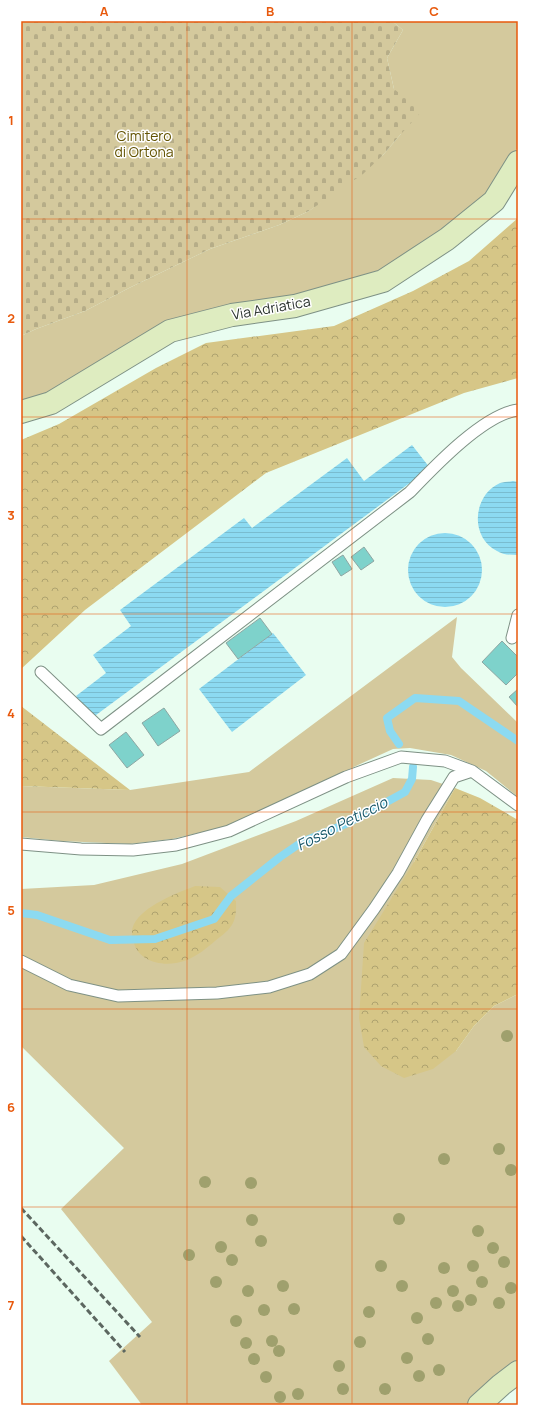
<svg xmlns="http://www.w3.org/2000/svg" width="539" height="1426" font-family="Manrope,sans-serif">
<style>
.green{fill:#d4c99d}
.forest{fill:url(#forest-crowns)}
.cemetery{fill:url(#cemetery-stones)}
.water{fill:url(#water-rules)}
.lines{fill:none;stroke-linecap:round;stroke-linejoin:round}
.stream{stroke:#8cdaf1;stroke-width:8}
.building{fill:#7ed2cb;stroke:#8ea6a3}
.lane-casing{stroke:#7e9185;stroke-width:13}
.secondary-casing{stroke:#7e9185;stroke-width:24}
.lane{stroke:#fff;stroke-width:11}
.secondary{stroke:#deecc0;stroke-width:22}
.rail{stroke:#5c6760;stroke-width:3;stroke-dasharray:6 3;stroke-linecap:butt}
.tree{fill:#9fa06d}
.grid{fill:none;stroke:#e8590c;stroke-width:1;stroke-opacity:0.55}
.labels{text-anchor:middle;stroke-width:3;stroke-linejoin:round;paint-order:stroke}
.park-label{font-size:14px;fill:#635302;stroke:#fff}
.street-label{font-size:14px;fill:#2d3530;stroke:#fff}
.water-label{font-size:15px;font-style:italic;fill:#185869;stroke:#fff}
.neatline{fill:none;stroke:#e8590c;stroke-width:1.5}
.grid-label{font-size:13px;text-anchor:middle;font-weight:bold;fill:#e8590c}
</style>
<defs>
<pattern id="forest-crowns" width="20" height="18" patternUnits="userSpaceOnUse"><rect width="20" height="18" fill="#d6c687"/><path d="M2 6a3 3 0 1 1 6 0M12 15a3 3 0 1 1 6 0" fill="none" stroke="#aea26f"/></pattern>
<pattern id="cemetery-stones" width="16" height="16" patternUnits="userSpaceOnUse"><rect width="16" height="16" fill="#d4c99d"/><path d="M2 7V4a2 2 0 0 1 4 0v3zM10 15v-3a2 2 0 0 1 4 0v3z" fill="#b6ad88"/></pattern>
<pattern id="water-rules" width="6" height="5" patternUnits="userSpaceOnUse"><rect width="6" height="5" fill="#8cdaf1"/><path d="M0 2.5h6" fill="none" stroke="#79bccf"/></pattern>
</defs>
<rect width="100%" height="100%" fill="#e9fdf0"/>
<path class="green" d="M 392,21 L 518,21 L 518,147 L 489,196 L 384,272 L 299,297 L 235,306 L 50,394 L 21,404 L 21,336 L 36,329 L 85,311 L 129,288 L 210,249 L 279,225 L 309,211 L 383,155 L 401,134 L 394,89 L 387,58 L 403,30 Z
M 457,617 L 452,657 L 461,668 L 518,723 L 518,797 L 486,771 L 451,755 L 410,748 L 393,749 L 358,765 L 265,811 L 224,827 L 172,839 L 130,844 L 61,841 L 21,837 L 21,786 L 130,790 L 249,772 Z
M 393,778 L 431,780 L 455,788 L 414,862 L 456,1051 L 474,1026 L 494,1006 L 518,994 L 518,1361 L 468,1405 L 142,1405 L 109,1361 L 152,1322 L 61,1209 L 124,1148 L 21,1046 L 21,889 L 94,885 L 182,864 L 296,821 Z"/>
<path class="forest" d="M 518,218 L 518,378 L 464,393 L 266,473 L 85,610 L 21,669 L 21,440 L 59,424 L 156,368 L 206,343 L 334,326 L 413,291 L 469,261 Z
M 21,706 L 130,790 L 21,786 Z
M 455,788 L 480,798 L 518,820 L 518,994 L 494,1006 L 474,1026 L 456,1051 L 433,1069 L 404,1078 L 381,1066 L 364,1047 L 359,1018 L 364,943 L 414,862 Z
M 195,886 L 220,887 L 236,901 C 237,923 232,928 215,941 C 207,948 197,956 187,960 C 167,968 137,964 133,939 C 132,934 131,930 134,924 C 143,906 177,893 195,886 Z"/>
<path class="cemetery" d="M 21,21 L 392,21 L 403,30 L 387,58 L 394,89 L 422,111 L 401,134 L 383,155 L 363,174 L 309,211 L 279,225 L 210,249 L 129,288 L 85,311 L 36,329 L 21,336 Z"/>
<path class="water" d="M 412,445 L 430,468 L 92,718 L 76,696 L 106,673 L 93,655 L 131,626 L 120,610 L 244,518 L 252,528 L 347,458 L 364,481 Z
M 513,481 L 518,482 L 518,555 C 511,555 503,555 497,551 C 469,537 473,495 500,483 C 504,482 509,482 513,481 Z
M408 570a37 37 0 1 1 74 0a37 37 0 1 1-74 0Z
M 273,633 L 306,675 L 232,732 L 199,689 Z"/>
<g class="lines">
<path class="stream" d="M 399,744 L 390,731 L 387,718 L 415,698 L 459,701 L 518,741
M 21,913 L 37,915 L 110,940 L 155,939 L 214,919 L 231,896 L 280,857 L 302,842 L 348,823 L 405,792 L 412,779 L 413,767"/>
</g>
<path class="building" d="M 364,547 L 374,561 L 361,570 L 351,557 Z
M 343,555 L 352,569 L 341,576 L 332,562 Z
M 260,618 L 272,634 L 238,659 L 226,643 Z
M 502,641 L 518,657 L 518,673 L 506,685 L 482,662 Z
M 518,689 L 518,707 L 509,697 Z
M 164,708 L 180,731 L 158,746 L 142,723 Z
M 126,732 L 144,755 L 127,768 L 109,745 Z"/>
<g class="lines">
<defs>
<path id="lane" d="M 512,638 L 518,615
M 41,672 L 101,729 L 410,492 C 434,467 484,414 518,410
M 21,844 L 81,849 L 133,850 L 176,845 L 229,831 L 346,777 L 401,757 L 445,761 L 472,771 L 518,805
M 21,961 L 69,985 L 118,996 L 217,993 L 269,987 L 310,974 L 341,954 L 374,909 L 398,873 L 427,820 L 454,777 L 472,771"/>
<path id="secondary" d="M 21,412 L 51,403 L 170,331 L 232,315 L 295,306 L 383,281 L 447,239 L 494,201 L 518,162
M 479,1405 L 501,1385 L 518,1372"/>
</defs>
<use href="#lane" class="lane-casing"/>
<use href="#secondary" class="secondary-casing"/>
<use href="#lane" class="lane"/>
<use href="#secondary" class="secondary"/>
<path class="rail" d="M 21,1208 L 140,1337
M 21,1236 L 125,1352"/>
</g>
<g class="tree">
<circle cx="507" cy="1036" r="6"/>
<circle cx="499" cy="1149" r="6"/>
<circle cx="444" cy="1159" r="6"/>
<circle cx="511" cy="1170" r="6"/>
<circle cx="205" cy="1182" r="6"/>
<circle cx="251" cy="1183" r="6"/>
<circle cx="399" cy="1219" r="6"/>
<circle cx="252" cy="1220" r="6"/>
<circle cx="478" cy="1231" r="6"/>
<circle cx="261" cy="1241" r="6"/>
<circle cx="221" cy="1247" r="6"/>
<circle cx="493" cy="1248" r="6"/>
<circle cx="189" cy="1255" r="6"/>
<circle cx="232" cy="1260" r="6"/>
<circle cx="504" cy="1262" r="6"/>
<circle cx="381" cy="1266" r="6"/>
<circle cx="473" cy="1266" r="6"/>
<circle cx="444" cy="1268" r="6"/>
<circle cx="216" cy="1282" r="6"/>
<circle cx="482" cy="1282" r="6"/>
<circle cx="283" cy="1286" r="6"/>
<circle cx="402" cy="1286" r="6"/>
<circle cx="511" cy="1288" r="6"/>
<circle cx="248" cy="1291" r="6"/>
<circle cx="453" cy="1291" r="6"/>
<circle cx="471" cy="1300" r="6"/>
<circle cx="436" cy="1303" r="6"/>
<circle cx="499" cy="1303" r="6"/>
<circle cx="458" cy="1306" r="6"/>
<circle cx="294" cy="1309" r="6"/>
<circle cx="264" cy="1310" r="6"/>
<circle cx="369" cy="1312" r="6"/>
<circle cx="417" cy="1318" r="6"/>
<circle cx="236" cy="1321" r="6"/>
<circle cx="428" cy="1339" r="6"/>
<circle cx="272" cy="1341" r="6"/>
<circle cx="360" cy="1342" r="6"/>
<circle cx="246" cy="1343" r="6"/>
<circle cx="279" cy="1351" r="6"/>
<circle cx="407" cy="1358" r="6"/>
<circle cx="254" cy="1359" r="6"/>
<circle cx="339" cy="1366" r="6"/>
<circle cx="439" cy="1370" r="6"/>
<circle cx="419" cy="1376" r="6"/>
<circle cx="266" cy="1377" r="6"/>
<circle cx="343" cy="1389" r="6"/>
<circle cx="385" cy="1389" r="6"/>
<circle cx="298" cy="1394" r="6"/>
<circle cx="280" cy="1397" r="6"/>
</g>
<path class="grid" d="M 187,21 L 187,1405M 352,21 L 352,1405M 21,219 L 518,219M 21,417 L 518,417M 21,614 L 518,614M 21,812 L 518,812M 21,1009 L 518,1009M 21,1207 L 518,1207"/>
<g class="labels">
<g class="park-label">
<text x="144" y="141">Cimitero<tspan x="144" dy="16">di Ortona</tspan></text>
</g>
<g class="street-label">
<text transform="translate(271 308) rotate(-10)" y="5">Via Adriatica</text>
</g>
<g class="water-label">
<text transform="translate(342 824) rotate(-27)" y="5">Fosso Peticcio</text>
</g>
</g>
<rect width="539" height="1426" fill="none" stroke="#ffffff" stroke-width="44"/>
<rect x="22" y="22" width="495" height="1382" class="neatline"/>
<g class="grid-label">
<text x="104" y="16">A</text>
<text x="270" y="16">B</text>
<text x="434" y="16">C</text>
<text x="11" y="125">1</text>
<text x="11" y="323">2</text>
<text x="11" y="520">3</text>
<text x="11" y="718">4</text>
<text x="11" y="915">5</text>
<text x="11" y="1112">6</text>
<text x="11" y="1310">7</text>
</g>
</svg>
